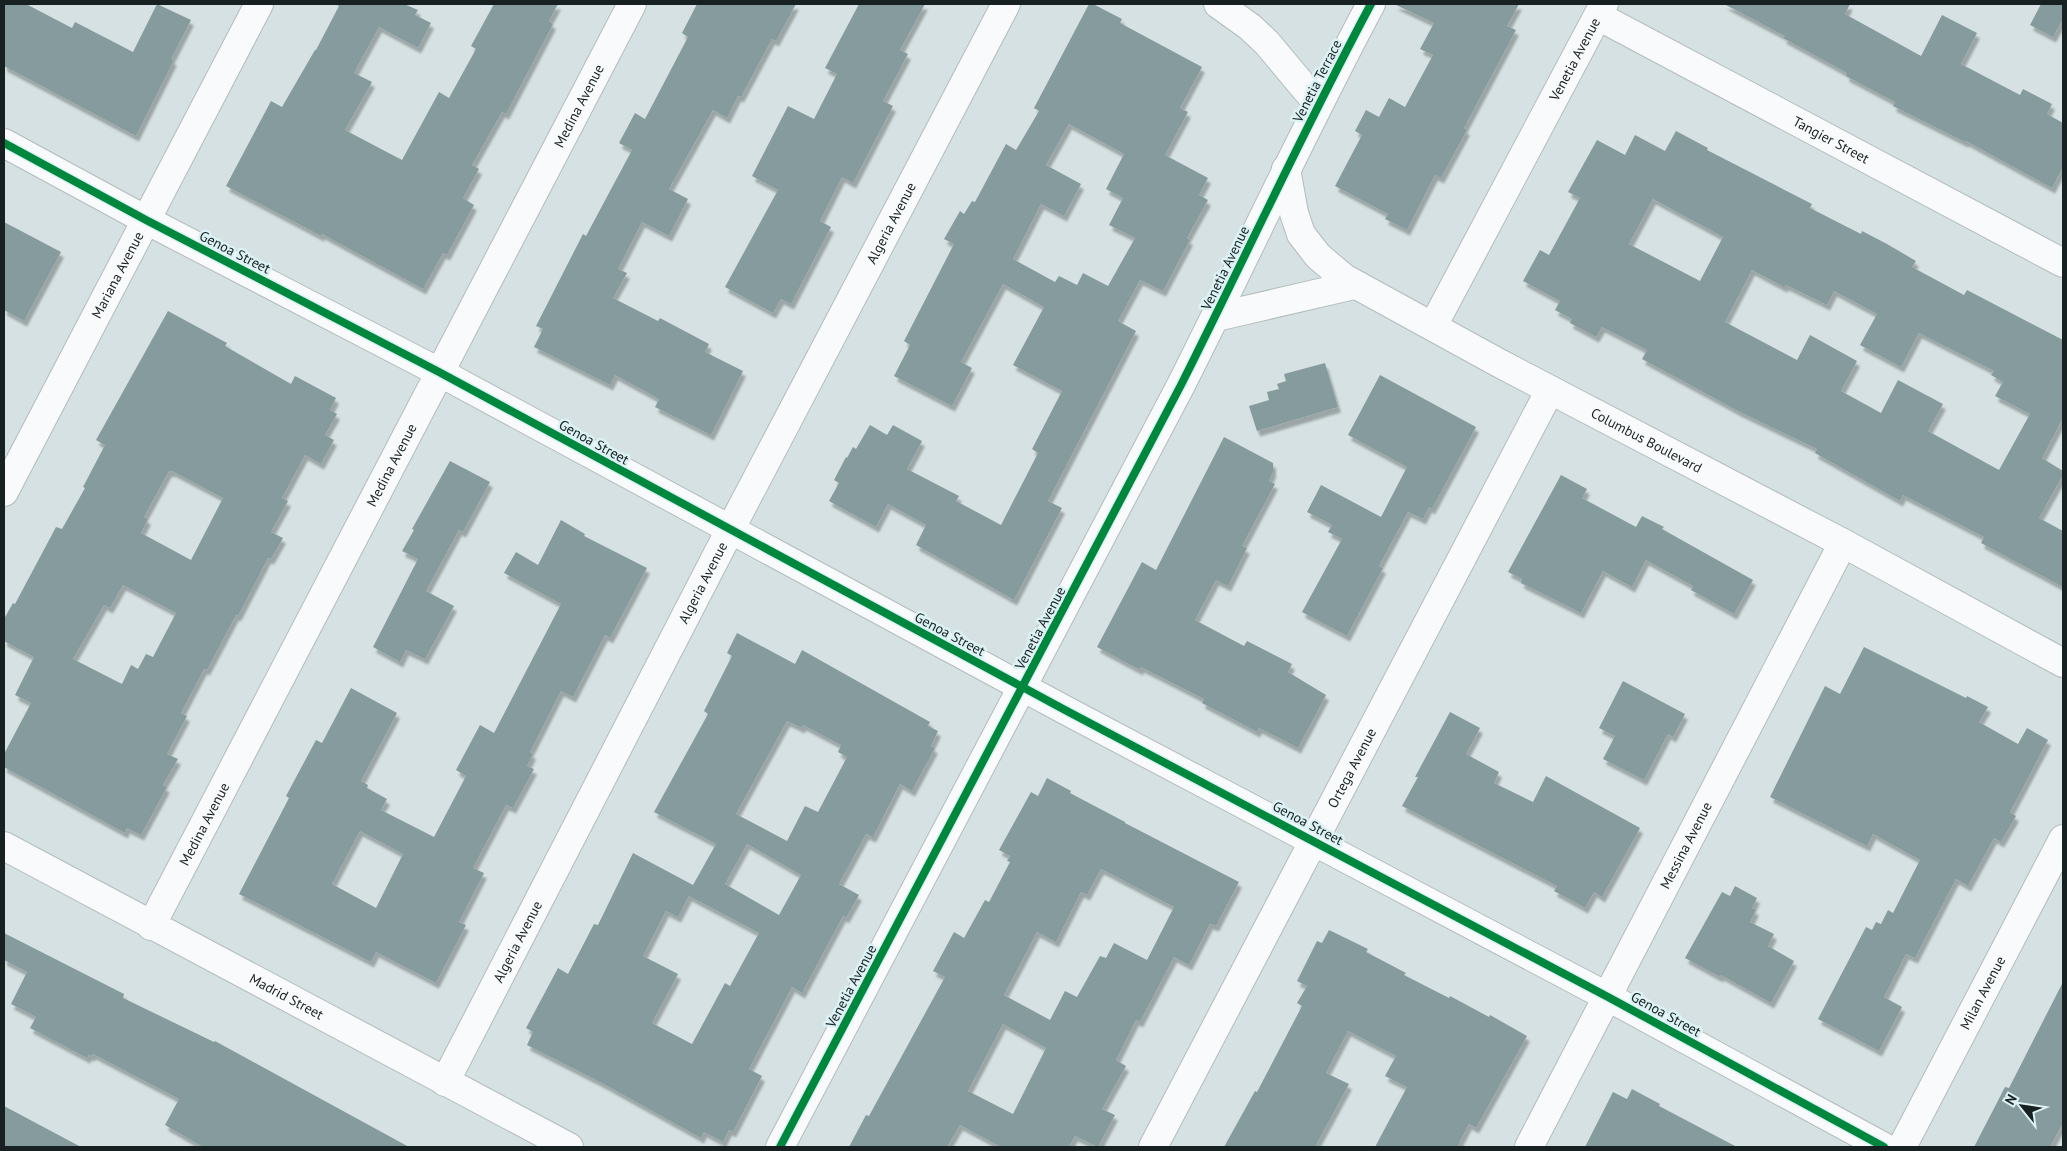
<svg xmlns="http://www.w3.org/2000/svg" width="2067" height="1151" font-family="'PT Sans',sans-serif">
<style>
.building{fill:#869b9d;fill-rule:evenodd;filter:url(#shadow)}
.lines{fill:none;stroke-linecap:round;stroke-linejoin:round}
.minor-casing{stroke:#b3bcbd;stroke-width:30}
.minor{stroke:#f9fafb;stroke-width:28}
.cycleway-casing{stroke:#dcf2f5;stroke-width:11}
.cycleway{stroke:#00873e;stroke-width:8}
.labels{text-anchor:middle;stroke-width:5;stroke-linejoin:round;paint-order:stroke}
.street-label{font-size:14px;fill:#182122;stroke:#dcf2f5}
</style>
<defs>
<filter id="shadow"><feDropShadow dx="3" dy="5.5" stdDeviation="1" flood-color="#0004"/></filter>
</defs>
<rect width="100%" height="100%" fill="#d5e1e2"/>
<path class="building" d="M 4,4 L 26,4 L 72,28 L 75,22 L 133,52 L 157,4 L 191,20 L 171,59 L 174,60 L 136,136 L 4,66 Z
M 335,4 L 404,4 L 418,10 L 415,15 L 431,23 L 418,48 L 379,27 L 354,73 L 372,82 L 345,130 L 402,160 L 439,92 L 449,98 L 476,49 L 471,46 L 494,4 L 558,4 L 549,21 L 553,24 L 506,114 L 502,112 L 472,165 L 479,169 L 463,198 L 474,205 L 447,255 L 443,253 L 423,289 L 322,234 L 321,236 L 226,186 L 271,101 L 282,107 L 315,50 L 316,50 L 339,6 Z
M 697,4 L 796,4 L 776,41 L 772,39 L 741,97 L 738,96 L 727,118 L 713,110 L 669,189 L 688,199 L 669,236 L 642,222 L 618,269 L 627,273 L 613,298 L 658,321 L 660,318 L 709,344 L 705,352 L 743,371 L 711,435 L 655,407 L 659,399 L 615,375 L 610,385 L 534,347 L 543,329 L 536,326 L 583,234 L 586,236 L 632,150 L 619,143 L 635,113 L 645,119 L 688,37 L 682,33 Z
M 859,4 L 925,4 L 900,50 L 908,54 L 883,101 L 893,106 L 853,183 L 842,177 L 820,221 L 831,227 L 791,304 L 781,299 L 773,313 L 725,287 L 778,190 L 752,176 L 788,106 L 814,119 L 837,74 L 825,68 Z
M 1089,4 L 1093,4 L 1122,19 L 1120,23 L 1202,67 L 1180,108 L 1188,112 L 1165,155 L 1208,178 L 1199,195 L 1208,200 L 1187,238 L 1190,240 L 1163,291 L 1140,280 L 1118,321 L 1136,331 L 1048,501 L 1062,508 L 1014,600 L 916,545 L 926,525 L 888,504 L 876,527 L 829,501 L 839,483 L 834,480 L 846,457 L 847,458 L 853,447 L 856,449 L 870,425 L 887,435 L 893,425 L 922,441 L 907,469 L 959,496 L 956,501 L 1001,525 L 1038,453 L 1032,449 L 1062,391 L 1013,365 L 1044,307 L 1003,284 L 961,362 L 972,368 L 952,406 L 894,376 L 910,345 L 904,341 L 954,244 L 944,239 L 960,211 L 964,214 L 972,201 L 975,202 L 1006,144 L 1016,150 L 1039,111 L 1034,108 ZM 1069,124 L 1124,154 L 1106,189 L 1123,198 L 1109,225 L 1135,238 L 1108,286 L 1083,273 L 1077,285 L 1059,276 L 1055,282 L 1013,259 L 1041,204 L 1064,216 L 1081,184 L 1046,165 Z
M 1394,4 L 1519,4 L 1507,26 L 1516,30 L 1464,128 L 1467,130 L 1441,178 L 1435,175 L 1407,230 L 1385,219 L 1388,214 L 1335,186 L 1362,135 L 1355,131 L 1366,110 L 1379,117 L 1389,98 L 1405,107 L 1433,55 L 1420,49 L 1434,23 Z
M 1724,4 L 1850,4 L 1845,14 L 1921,56 L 1942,15 L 1977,33 L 1961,64 L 2020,95 L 2023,89 L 2052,104 L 2047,114 L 2063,123 L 2063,167 L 2052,188 L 1966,141 L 1965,142 L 1893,106 L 1895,102 L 1846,76 L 1847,73 L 1783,38 L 1785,36 Z
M 2041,4 L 2063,4 L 2063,19 L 2053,37 L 2030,25 Z
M 1676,131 L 1708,148 L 1707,150 L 1812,204 L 1810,208 L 1861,234 L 1862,231 L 1887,244 L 1916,261 L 1912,267 L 1964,295 L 1967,290 L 2063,340 L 2063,418 L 2042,458 L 2063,471 L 2063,475 L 2039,518 L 2063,531 L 2063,587 L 1981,543 L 1984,537 L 1903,495 L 1900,501 L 1815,453 L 1817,449 L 1740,412 L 1642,359 L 1647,350 L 1602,327 L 1596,337 L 1570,323 L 1572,319 L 1555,310 L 1560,301 L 1523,281 L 1540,250 L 1549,255 L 1580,198 L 1568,192 L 1597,140 L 1625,155 L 1635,135 L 1665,151 ZM 1653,199 L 1723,237 L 1700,281 L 1629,244 ZM 1752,270 L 1784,287 L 1786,285 L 1827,305 L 1834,291 L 1877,314 L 1860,345 L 1901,367 L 1919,333 L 1994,371 L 1991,375 L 2003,382 L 1995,396 L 2030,414 L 1999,470 L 1928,431 L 1943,404 L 1898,380 L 1881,413 L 1841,391 L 1857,361 L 1810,335 L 1797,360 L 1725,322 Z
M 4,222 L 61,252 L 24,321 L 4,310 Z
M 168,311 L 227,343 L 225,346 L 291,384 L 295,376 L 336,398 L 330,410 L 337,414 L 325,435 L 334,440 L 321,464 L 305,455 L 282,498 L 288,501 L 271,532 L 283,538 L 271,559 L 268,558 L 238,616 L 236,615 L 207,670 L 204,669 L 181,713 L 187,716 L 167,754 L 178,759 L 163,785 L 167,787 L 141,835 L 127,828 L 125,833 L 4,767 L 4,754 L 31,703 L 15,695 L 34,657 L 4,641 L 4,619 L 13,603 L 15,604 L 56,527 L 62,529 L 85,488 L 83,487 L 105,445 L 96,440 ZM 169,471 L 171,472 L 172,471 L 223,498 L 191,560 L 141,533 L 148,519 L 144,517 ZM 123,585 L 176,613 L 153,657 L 146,654 L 138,669 L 131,665 L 122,684 L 73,659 L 104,605 L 110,608 Z
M 1325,363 L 1338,407 L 1257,431 L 1249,406 L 1269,400 L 1267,392 L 1279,389 L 1277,384 L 1286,381 L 1284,374 Z
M 1380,375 L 1476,427 L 1432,509 L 1429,507 L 1423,519 L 1408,512 L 1379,566 L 1383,568 L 1347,636 L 1302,612 L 1342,539 L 1328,532 L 1332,525 L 1307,512 L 1321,485 L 1381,517 L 1407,467 L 1348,435 Z
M 1224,437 L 1273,463 L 1273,472 L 1269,481 L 1275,484 L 1242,546 L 1247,548 L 1228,586 L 1216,580 L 1195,620 L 1244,646 L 1247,641 L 1292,664 L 1288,672 L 1326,695 L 1298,748 L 1259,728 L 1257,732 L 1202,703 L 1204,699 L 1141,667 L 1140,670 L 1097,647 L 1142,562 L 1156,570 Z
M 450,461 L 490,482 L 463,532 L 459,530 L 426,591 L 454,606 L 425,659 L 406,650 L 400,662 L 373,647 L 418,559 L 402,551 L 414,530 L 412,529 Z
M 1561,475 L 1587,489 L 1582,498 L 1636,527 L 1642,516 L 1664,527 L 1662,529 L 1753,580 L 1734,614 L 1691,590 L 1693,586 L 1646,560 L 1632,587 L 1603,571 L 1581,613 L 1521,583 L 1522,579 L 1508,572 Z
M 561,520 L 585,534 L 584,536 L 647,568 L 610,638 L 605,635 L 573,697 L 561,691 L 530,752 L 533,754 L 527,766 L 534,769 L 513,808 L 506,805 L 473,868 L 484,873 L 459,922 L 466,925 L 436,983 L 376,952 L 371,962 L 239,894 L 289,798 L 286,796 L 316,740 L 322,743 L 351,688 L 397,713 L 361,781 L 368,785 L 367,788 L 387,799 L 381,810 L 434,837 L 466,776 L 456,770 L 480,725 L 494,733 L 561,604 L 504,573 L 516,552 L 538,565 ZM 360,831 L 403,854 L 376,908 L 332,884 Z
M 737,633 L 795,664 L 802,650 L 930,722 L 928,726 L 938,731 L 931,746 L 935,748 L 912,791 L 900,784 L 873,837 L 866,834 L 839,884 L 859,895 L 846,918 L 843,916 L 802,993 L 792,987 L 749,1069 L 762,1076 L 733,1132 L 729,1130 L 723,1142 L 704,1132 L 701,1138 L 602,1083 L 527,1045 L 533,1032 L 526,1028 L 558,968 L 568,974 L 594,924 L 598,925 L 633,853 L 693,885 L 716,844 L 654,812 L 708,714 L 704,711 L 732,656 L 727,653 ZM 787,721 L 802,728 L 803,725 L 841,745 L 838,752 L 847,757 L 818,812 L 805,806 L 787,841 L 736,814 ZM 747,844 L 801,875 L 779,915 L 725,884 ZM 689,896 L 759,933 L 730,986 L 725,983 L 692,1044 L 652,1023 L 678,974 L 643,956 L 666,911 L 678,917 Z
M 1864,647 L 1966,698 L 1967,696 L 1988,707 L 1979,722 L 2018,744 L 2027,728 L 2048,740 L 2010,812 L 2016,816 L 2001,842 L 1994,838 L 1968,886 L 1956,879 L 1915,958 L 1906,954 L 1884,997 L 1902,1007 L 1879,1051 L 1818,1019 L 1866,927 L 1872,930 L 1876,922 L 1881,924 L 1888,910 L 1893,913 L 1920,860 L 1873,834 L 1867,846 L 1770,797 L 1825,686 L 1840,694 Z
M 1623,681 L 1685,714 L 1673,737 L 1668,734 L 1644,780 L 1603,759 L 1615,736 L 1599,728 Z
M 1450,712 L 1480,728 L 1466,754 L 1499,772 L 1494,783 L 1533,802 L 1546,776 L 1640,828 L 1602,897 L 1594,892 L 1585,908 L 1554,891 L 1557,886 L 1402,806 L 1418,777 L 1415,777 Z
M 1047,778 L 1071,791 L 1070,793 L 1125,822 L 1125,823 L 1239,882 L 1216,926 L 1210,924 L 1189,965 L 1174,957 L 1140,1022 L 1136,1020 L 1116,1060 L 1126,1066 L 1102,1109 L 1115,1115 L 1098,1147 L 1075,1136 L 1069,1147 L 1001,1147 L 960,1125 L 947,1147 L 849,1147 L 866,1115 L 869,1116 L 945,977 L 933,971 L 954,932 L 964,938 L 985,900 L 989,902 L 1010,862 L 1007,861 L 1010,856 L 999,850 L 1031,792 L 1038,796 ZM 1101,869 L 1174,907 L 1147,960 L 1114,943 L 1106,958 L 1100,956 L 1077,997 L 1065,991 L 1050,1020 L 1004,995 L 1037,932 L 1056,942 L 1081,892 L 1087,895 ZM 1003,1024 L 1046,1048 L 1013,1114 L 968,1091 Z
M 1735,886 L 1757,898 L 1752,908 L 1756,910 L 1750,922 L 1774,934 L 1768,946 L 1794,961 L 1771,1003 L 1721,975 L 1720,977 L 1685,958 L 1722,892 L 1730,896 Z
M 1329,930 L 1368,949 L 1366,952 L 1406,973 L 1404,975 L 1449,998 L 1450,996 L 1489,1017 L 1490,1015 L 1527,1036 L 1476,1128 L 1469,1124 L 1457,1147 L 1375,1147 L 1407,1087 L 1385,1076 L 1396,1056 L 1348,1031 L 1326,1073 L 1349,1084 L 1315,1147 L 1224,1147 L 1255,1091 L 1257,1092 L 1302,1006 L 1297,1003 L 1307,986 L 1297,981 L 1317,941 L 1322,943 Z
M 4,933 L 124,994 L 123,998 L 214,1042 L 215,1041 L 409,1147 L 203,1147 L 165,1125 L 179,1099 L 93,1054 L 92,1056 L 89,1055 L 87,1058 L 30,1028 L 36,1017 L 11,1004 L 27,972 L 4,960 Z
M 2063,982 L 2063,1123 L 2050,1147 L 1974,1147 L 2005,1087 L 2009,1088 Z
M 1632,1089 L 1660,1104 L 1659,1106 L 1737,1147 L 1585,1147 L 1613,1092 L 1627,1099 Z
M 4,1106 L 81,1147 L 4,1147 Z"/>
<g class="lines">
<defs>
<g id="minor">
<path d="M 1218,4 L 1250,27 L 1267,43 L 1318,104"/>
<path id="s1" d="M 1598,16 L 2063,263"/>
<path d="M 4,143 L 146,220 L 439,372 L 1065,710 L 1608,997 L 1884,1147"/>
<path id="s2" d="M 1286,169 L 1294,213 L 1301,234 L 1318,256 L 1344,278 L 1499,363 L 1843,543 L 2063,663"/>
<path d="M 1216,317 L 1354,285"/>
<path id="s3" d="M 1433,326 L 1604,4"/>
<path id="s4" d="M 4,492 L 259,4"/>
<path id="s5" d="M 4,846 L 569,1147"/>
<path id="s6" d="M 151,926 L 632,4"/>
<path id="s7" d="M 445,1082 L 730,530 L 1006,4"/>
<path d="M 780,1147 L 1181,385 C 1245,258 1304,129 1371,4"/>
<path id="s8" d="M 1153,1147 L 1550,390"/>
<path id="s9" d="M 1529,1147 L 1843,543"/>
<path id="s10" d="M 1902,1147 L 2063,839"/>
</g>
</defs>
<use href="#minor" class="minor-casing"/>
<use href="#minor" class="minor"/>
<defs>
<path id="cycleway" d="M 4,143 L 146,220 L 439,372 L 1065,710 L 1608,997 L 1884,1147
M 780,1147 L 1181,385 C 1245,258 1304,129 1371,4"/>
</defs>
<use href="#cycleway" class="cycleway-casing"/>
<use href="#cycleway" class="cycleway"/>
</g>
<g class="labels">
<g class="street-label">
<text dy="5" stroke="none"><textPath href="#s3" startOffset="302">Venetia Avenue</textPath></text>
<text transform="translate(1317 81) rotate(-63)" y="5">Venetia Terrace</text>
<text dy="5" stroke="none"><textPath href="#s6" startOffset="925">Medina Avenue</textPath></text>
<text dy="5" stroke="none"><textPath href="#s1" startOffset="264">Tangier Street</textPath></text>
<text dy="5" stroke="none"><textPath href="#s7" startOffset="968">Algeria Avenue</textPath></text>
<text transform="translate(235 252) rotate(27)" y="5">Genoa Street</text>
<text transform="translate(1225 268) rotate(-64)" y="5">Venetia Avenue</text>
<text dy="5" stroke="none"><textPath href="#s4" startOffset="245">Mariana Avenue</textPath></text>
<text dy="5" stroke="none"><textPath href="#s2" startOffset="472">Columbus Boulevard</textPath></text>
<text transform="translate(594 442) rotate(29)" y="5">Genoa Street</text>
<text dy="5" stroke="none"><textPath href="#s6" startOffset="520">Medina Avenue</textPath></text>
<text dy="5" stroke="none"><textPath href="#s7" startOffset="562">Algeria Avenue</textPath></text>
<text transform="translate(1040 628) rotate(-62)" y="5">Venetia Avenue</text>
<text transform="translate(950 634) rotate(28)" y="5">Genoa Street</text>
<text dy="5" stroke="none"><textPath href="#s8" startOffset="428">Ortega Avenue</textPath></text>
<text transform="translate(1308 823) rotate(28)" y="5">Genoa Street</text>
<text dy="5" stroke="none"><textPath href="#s6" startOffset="115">Medina Avenue</textPath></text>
<text dy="5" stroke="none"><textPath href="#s9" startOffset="340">Messina Avenue</textPath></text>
<text dy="5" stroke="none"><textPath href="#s7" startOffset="158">Algeria Avenue</textPath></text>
<text transform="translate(851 986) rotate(-62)" y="5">Venetia Avenue</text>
<text dy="5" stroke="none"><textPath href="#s10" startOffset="174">Milan Avenue</textPath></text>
<text dy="5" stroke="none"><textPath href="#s5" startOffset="320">Madrid Street</textPath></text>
<text transform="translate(1666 1014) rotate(29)" y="5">Genoa Street</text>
</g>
</g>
<rect width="2067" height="1151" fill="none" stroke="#182122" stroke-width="10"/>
<g transform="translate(2022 1106) rotate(300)" stroke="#dcf2f5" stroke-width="4" paint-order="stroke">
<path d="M0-4L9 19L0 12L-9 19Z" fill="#182122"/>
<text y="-8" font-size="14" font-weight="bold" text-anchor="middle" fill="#182122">N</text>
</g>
</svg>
